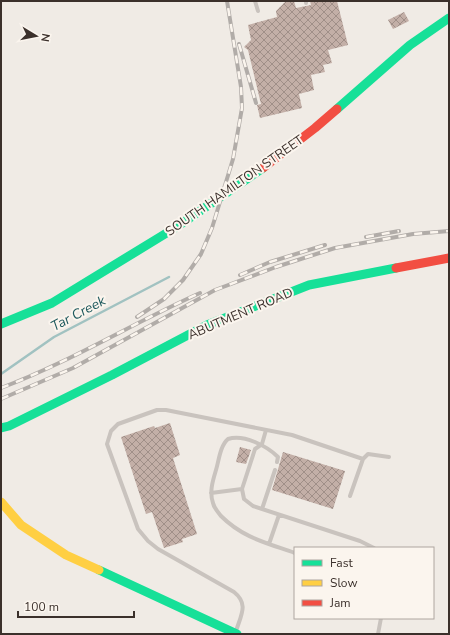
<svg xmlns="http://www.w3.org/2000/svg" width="450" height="635" font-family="'Nunito Sans',sans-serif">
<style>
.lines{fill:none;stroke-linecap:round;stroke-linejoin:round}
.stream{stroke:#a1c2c1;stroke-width:2.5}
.building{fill:url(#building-cross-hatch)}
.lane{stroke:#c9c3be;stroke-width:4}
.fast{stroke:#16e098;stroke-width:9}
.slow{stroke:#ffcf43;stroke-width:9}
.jam{stroke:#f24e42;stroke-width:9}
.rail-casing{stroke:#b1aca8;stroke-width:4}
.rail{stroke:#fbf5ee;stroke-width:2.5;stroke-dasharray:8;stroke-linecap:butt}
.labels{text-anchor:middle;stroke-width:4;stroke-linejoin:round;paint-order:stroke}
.street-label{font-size:13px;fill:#3b302b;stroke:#fbf5ee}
.water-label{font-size:14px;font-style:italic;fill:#1f5a5e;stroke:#fbf5ee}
</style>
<defs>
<pattern id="building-cross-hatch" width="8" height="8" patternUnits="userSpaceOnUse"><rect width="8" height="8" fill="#c3afa7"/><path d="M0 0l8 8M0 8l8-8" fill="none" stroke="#a08f88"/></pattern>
</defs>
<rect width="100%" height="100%" fill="#f0ebe5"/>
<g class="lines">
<path class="stream" d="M 1,374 L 54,337 L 169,277"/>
</g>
<path class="building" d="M 286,1 L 294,1 L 296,8 L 311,5 L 310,1 L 337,1 L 348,45 L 328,50 L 332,63 L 323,65 L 325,72 L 311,75 L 314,90 L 299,94 L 302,108 L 260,118 L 257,105 L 261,104 L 248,50 L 244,47 L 251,40 L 248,25 L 277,17 L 276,11 Z
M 404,12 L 409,21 L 393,29 L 388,20 Z
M 170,423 L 180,455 L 173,458 L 197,534 L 182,539 L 183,542 L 164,548 L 152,512 L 146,514 L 121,437 L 154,426 L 155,428 Z
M 240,447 L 251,450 L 246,464 L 236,462 Z
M 283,452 L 345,471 L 333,509 L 272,490 Z"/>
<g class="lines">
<path class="lane" d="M 255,1 L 258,11
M 306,1 L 306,3
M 277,462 L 278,457 C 267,446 244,434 228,439 C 220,446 219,460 216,470 C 213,480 209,492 213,503 C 214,508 218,512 221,516 C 243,538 267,543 295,553
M 242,489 L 244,499 L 253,506 L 360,541 L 374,548
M 211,493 L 242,489 L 255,449 L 262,444 L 266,430
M 350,496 L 363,459 L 368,454 L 389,457
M 262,509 L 275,470
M 269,544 L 279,515
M 236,631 C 241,615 249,604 234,592 L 158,549 L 148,541 L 138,529 L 107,444 L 111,431 L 118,424 L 157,410 L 166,410 L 292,435 L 363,459
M 378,634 L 381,618"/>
<path class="fast" d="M 337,109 L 410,45 L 449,18
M 1,324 L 52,303 L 178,226 L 263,168
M 1,428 L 9,426 L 112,375 L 207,325 L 309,285 L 396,268
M 99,570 L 237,634"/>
<path class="slow" d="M 1,502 L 21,525 L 66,555 L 99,570"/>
<path class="jam" d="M 263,168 L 315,128 L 337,109
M 396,268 L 449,258"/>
<defs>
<path id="rail" d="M 239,44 L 256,103
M 366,237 L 399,231
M 240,275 L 270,262 L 325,245
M 137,317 L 164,299 L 183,280 L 201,254 L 212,228 L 233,159 L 242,108 L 241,87 L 227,1
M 1,388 C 70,362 133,323 200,293
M 1,399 L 73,368 L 215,290 L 276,267 L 335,248 L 413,234 L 449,231"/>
</defs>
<use href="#rail" class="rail-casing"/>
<use href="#rail" class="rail"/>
</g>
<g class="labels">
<g class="street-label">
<text transform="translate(234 185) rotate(-35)" y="5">SOUTH HAMILTON STREET</text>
<text transform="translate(240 313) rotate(-23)" y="5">ABUTMENT ROAD</text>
</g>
<g class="water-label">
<text transform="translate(78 313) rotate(-28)" y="5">Tar Creek</text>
</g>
</g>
<rect width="450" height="635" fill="none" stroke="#3b302b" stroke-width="4"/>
<rect x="294" y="547" width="140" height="72" fill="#fbf5ee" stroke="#aea6a0"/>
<rect x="302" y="560" width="20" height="6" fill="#16e098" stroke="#aea6a0"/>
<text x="330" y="567" font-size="12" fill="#3b302b">Fast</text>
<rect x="302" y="580" width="20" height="6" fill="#ffcf43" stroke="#aea6a0"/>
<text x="330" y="587" font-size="12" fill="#3b302b">Slow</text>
<rect x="302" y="600" width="20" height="6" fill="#f24e42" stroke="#aea6a0"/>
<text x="330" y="607" font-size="12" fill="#3b302b">Jam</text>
<g transform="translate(36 36) rotate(100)" stroke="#fbf5ee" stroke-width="3" paint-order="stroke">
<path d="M0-3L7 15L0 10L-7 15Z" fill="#3b302b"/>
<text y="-6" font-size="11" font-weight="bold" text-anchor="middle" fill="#3b302b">N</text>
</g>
<path d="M18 611v6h116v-6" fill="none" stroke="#3b302b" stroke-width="2"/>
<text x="24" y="611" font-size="12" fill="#3b302b" stroke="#fbf5ee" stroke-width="3" paint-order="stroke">100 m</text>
</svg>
